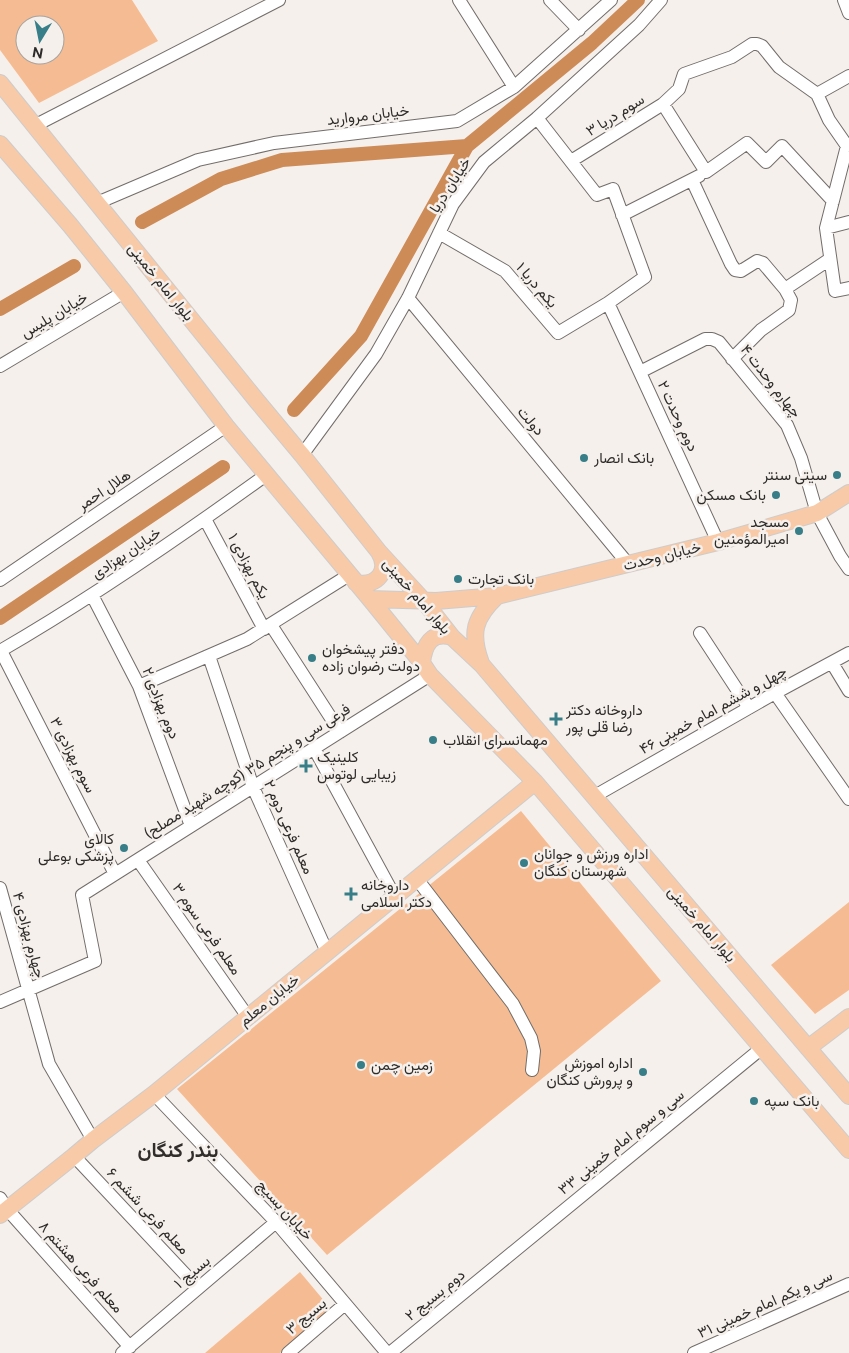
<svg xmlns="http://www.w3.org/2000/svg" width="849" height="1353" font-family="'Public Sans',Vazirmatn,sans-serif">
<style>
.green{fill:#f5bc93;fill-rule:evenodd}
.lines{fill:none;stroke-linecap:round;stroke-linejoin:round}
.canal{stroke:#cd8b57;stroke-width:14}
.minor-casing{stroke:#726d6a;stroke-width:14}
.major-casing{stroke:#cdcccc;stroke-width:18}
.minor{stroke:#fff;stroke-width:12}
.major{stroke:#f8caa7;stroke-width:16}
.poi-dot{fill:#377e88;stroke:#f6f0ec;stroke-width:2}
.labels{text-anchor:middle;stroke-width:5;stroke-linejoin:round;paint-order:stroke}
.street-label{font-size:15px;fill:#2e2c2a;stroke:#f6f0ec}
.poi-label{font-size:15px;fill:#2e2c2a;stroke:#f6f0ec;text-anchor:start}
.district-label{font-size:20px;font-weight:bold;fill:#312d2a;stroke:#f6f0ec}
</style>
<rect width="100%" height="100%" fill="#f6f0ec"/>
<path class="green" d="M 0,0 L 132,0 L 158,41 L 39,103 L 0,50 ZM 25,25 L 55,25 L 55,55 L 25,55 Z
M 521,811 L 661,981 L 327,1255 L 177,1089 Z
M 849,902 L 849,990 L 815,1014 L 771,965 Z
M 300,1272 L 331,1309 L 280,1353 L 205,1353 Z"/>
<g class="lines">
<path class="canal" d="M 142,222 L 221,179 L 282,160 L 467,146
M 0,309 L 74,266
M 294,410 L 361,336 L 467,146 L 592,43 L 638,0
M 0,618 L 223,467"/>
<defs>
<path id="minor" d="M 459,0 L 514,87
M 550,0 L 579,30
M 844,0 L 849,13
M 817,94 L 849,76
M 663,104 L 679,89 L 684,74 L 732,57 L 752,44 L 757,44 L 762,46 L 779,67 L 817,94 L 829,120 L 847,146
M 34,126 L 279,0
M 849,144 L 847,146 L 826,228 L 835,291 L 849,288
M 571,161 L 663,104 L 706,172 L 747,143 L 766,162 L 782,146 L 833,201
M 692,180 L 731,264 L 735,270 L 741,271 L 757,261 L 763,263 L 785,289
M 97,203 L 198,160 L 274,143 L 457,121 L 514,87 L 611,0
M 622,215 L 699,176
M 826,228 L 849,222
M 439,233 L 505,271 L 558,333 L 608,303 L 645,277 L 613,189 L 597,195 L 537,118
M 408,298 L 629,565
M 608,303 L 718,542
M 732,359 L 761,330 L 789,310 L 791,300 L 785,289 L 830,259
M 0,366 L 124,292
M 640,372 L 705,339 L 712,339 L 719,342 L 787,425 L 801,458 L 817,513 L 840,556 L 849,569
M 302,455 L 376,354 L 408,298 L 453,204 L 484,162 L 537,118 L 639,25 L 661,0
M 205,519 L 264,629
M 0,580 L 226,426
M 92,595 L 139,686 L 191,826
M 271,625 L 340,732
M 700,633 L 749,708
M 0,651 C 92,598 180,537 266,475
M 1,651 L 115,874
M 209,656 L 253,787 L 327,952
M 832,663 L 849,691
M 139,686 L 247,639 L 349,575
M 775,693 L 849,799
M 314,748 L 395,897
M 593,797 L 775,693 L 849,653
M 138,860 L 248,1017
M 417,879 L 513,1004 L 531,1038 L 534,1051 L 532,1070
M 0,888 L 49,1064 L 93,1140
M 0,1002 L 95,961 L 82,895 L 430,675
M 154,1094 L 276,1222 L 387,1353
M 74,1156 L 198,1288
M 0,1198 L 7,1209 L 130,1347
M 122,1353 L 276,1222
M 288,1353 L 345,1304
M 390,1353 L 762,1048
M 694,1353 L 849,1284"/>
<path id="major" d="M 0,83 L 257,401 L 302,455 L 379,552 L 423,600 L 452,637 L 482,665 L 849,1096
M 0,144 L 70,225 L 124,292 L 226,426 L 370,599 L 422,663 L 430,675 L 535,782 L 849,1150
M 356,583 C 378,587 390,570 379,552
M 370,599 L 436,601 L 497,596 L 718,542 L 817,513 L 849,493
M 422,663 C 424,645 431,631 452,637
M 481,663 C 470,633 474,618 497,596
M 808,1048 L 849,1017
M 0,1215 L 74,1156 L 93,1140 L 154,1094 L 535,782"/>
</defs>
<use href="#minor" class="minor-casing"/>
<use href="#major" class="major-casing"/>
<use href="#minor" class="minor"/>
<use href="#major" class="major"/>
</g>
<g class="poi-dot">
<circle cx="584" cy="458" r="5"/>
<circle cx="837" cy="475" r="5"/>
<circle cx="776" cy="495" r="5"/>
<circle cx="799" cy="531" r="5"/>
<circle cx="458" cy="579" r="5"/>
<circle cx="312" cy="658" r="5"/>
<path d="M553.5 711.5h5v5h5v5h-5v5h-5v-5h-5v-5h5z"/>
<circle cx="433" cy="740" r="5"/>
<path d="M303.5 758.5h5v5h5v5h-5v5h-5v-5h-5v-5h5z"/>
<circle cx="124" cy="848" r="5"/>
<circle cx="524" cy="863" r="5"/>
<path d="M348.5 886.5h5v5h5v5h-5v5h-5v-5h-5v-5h5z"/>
<circle cx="361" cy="1065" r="5"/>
<circle cx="643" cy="1072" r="5"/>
<circle cx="754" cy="1101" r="5"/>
</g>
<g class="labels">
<g class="street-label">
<text transform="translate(368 115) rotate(-7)" y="5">خیابان مروارید</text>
<text transform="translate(615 115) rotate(-32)" y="5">سوم دریا ۳</text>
<text transform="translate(450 185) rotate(-57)" y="5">خیابان دریا</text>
<text transform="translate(161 282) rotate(51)" y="5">بلوار امام خمینی</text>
<text transform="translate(537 285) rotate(49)" y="5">یکم دریا ۱</text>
<text transform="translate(54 315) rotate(-31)" y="5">خیابان پلیس</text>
<text transform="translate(771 381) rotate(52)" y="5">چهارم وحدت ۴</text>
<text transform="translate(678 416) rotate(65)" y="5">دوم وحدت ۲</text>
<text transform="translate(531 421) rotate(50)" y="5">دولت</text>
<text transform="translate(104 490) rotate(-34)" y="5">هلال احمر</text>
<text transform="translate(126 553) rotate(-34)" y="5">خیابان بهزادی</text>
<text transform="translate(662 556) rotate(-14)" y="5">خیابان وحدت</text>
<text transform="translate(249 566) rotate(62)" y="5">یکم بهزادی ۱</text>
<text transform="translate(417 596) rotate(49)" y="5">بلوار امام خمینی</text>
<text transform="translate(161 703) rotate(68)" y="5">دوم بهزادی ۲</text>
<text transform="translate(713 710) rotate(-29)" y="5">چهل و ششم امام خمینی ۴۶</text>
<text transform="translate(73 755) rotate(63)" y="5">سوم بهزادی ۳</text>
<text transform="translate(247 771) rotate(-32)" y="5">فرعی سی و پنجم ۳۵ (کوچه شهید مصلح)</text>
<text transform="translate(289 827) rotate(66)" y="5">معلم فرعی دوم ۲</text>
<text transform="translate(702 924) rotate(49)" y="5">بلوار امام خمینی</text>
<text transform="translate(207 929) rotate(55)" y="5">معلم فرعی سوم ۳</text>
<text transform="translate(29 935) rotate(75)" y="5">چهارم بهزادی ۴</text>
<text transform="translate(269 1000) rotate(-39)" y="5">خیابان معلم</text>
<text transform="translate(621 1142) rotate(-39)" y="5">سی و سوم امام خمینی ۳۳</text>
<text transform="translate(285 1210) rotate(48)" y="5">خیابان بسیج</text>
<text transform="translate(148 1211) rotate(47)" y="5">معلم فرعی ششم ۶</text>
<text transform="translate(81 1267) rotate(48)" y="5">معلم فرعی هشتم ۸</text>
<text transform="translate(192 1272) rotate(-40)" y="5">بسیج ۱</text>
<text transform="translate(435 1295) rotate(-39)" y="5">دوم بسیج ۲</text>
<text transform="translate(765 1304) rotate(-24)" y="5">سی و یکم امام خمینی ۳۱</text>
<text transform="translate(306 1316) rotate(-40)" y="5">بسیج ۳</text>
</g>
<g class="poi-label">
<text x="594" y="463">بانک انصار</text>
<text x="827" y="480" text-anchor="end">سیتی سنتر</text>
<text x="766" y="500" text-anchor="end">بانک مسکن</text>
<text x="789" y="527" text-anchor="end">مسجد<tspan x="789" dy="17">امیرالمؤمنین</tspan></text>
<text x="468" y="584">بانک تجارت</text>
<text x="322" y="654">دفتر پیشخوان<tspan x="322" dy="17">دولت رضوان زاده</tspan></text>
<text x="566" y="715">داروخانه دکتر<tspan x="566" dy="17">رضا قلی پور</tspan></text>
<text x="443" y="745">مهمانسرای انقلاب</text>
<text x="317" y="762">کلینیک<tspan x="317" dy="17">زیبایی لوتوس</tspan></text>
<text x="114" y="844" text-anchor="end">کالای<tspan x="114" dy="17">پزشکی بوعلی</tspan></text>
<text x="534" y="859">اداره ورزش و جوانان<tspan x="534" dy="17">شهرستان کنگان</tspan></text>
<text x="361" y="890">داروخانه<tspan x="361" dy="17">دکتر اسلامی</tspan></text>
<text x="633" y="1068" text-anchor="end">اداره اموزش<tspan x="633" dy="17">و پرورش کنگان</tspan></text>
<text x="371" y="1070">زمین چمن</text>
<text x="764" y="1106">بانک سپه</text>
</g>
<g class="district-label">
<text x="178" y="1157">بندر کنگان</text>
</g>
</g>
<g transform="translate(40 40) rotate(190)"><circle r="24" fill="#f6f0ec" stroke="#a6a29e"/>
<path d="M0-4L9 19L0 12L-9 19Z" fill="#377e88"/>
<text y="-8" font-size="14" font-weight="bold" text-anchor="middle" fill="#2e2c2a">N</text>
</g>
</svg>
